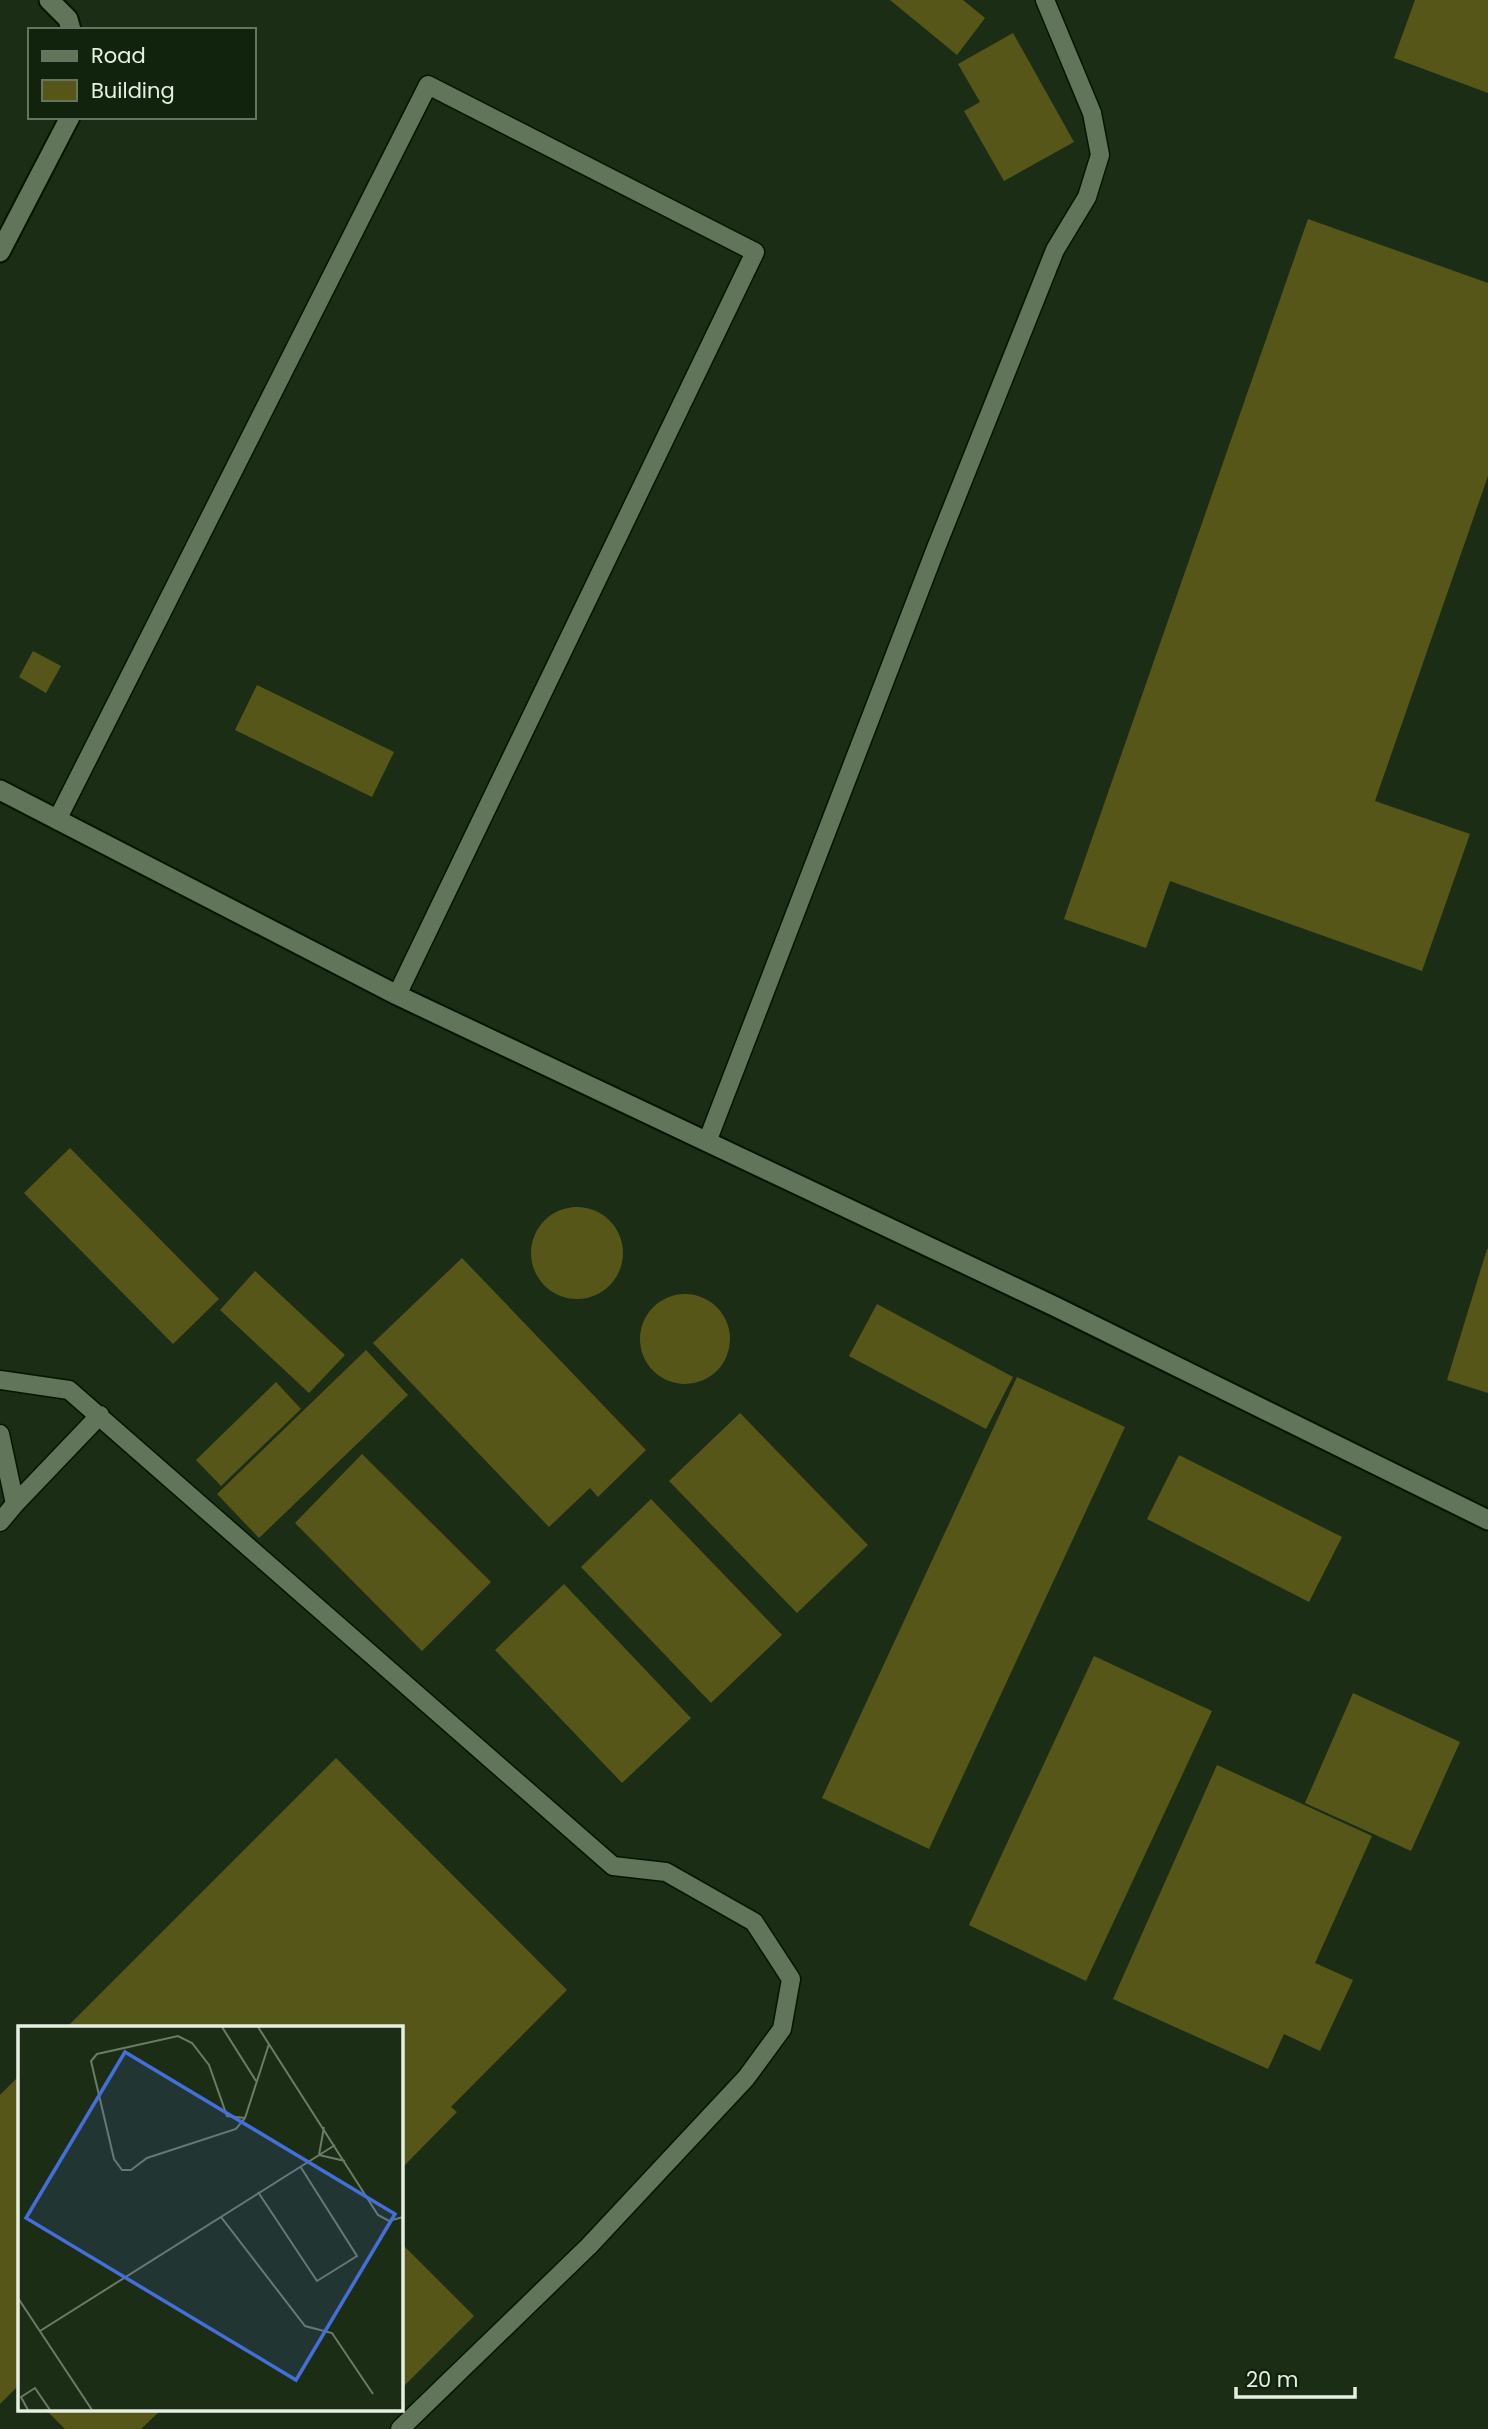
<svg xmlns="http://www.w3.org/2000/svg" width="1488" height="2429" font-family="Poppins,sans-serif">
<style>
.building{fill:#565618}
.lines{fill:none;stroke-linecap:round;stroke-linejoin:round}
.service-casing{stroke:#061502;stroke-width:21}
.minor-casing{stroke:#061502;stroke-width:23}
.tertiary-casing{stroke:#061502;stroke-width:23}
.service{stroke:#61755b;stroke-width:18}
.minor{stroke:#61755b;stroke-width:19}
.tertiary{stroke:#61755b;stroke-width:19}
.inset-road{fill:none;stroke:#6c7b68;stroke-width:2}
.view{fill:#456eda;fill-opacity:0.15;stroke:#456eda;stroke-width:3.5}
.inset-edge{fill:none;stroke:#e5f0e2;stroke-width:3.5}
</style>
<rect width="100%" height="100%" fill="#1c2d16"/>
<path class="building" d="M 890,0 L 963,0 L 985,18 L 957,55 Z
M 1415,0 L 1488,0 L 1488,93 L 1394,58 Z
M 1013,33 L 1074,142 L 1004,181 L 964,111 L 980,102 L 958,64 Z
M 1308,219 L 1488,283 L 1488,476 L 1375,801 L 1470,834 L 1422,971 L 1170,881 L 1146,948 L 1064,919 Z
M 33,651 L 61,666 L 46,693 L 19,677 Z
M 257,685 L 394,752 L 372,797 L 235,730 Z
M 70,1148 L 219,1299 L 173,1344 L 24,1193 Z
M531 1253a46 46 0 1 1 92 0a46 46 0 1 1-92 0Z
M 1487,1249 L 1488,1249 L 1488,1393 L 1447,1380 Z
M 462,1258 L 646,1450 L 598,1497 L 590,1488 L 549,1527 L 373,1343 Z
M 255,1271 L 345,1355 L 309,1393 L 220,1310 Z
M640 1339a45 45 0 1 1 90 0a45 45 0 1 1-90 0Z
M 877,1304 L 1013,1377 L 986,1429 L 849,1356 Z
M 366,1350 L 408,1395 L 259,1538 L 217,1494 Z
M 1017,1377 L 1125,1427 L 929,1849 L 822,1798 Z
M 276,1382 L 301,1409 L 221,1486 L 196,1460 Z
M 740,1413 L 868,1545 L 797,1613 L 669,1481 Z
M 362,1454 L 491,1582 L 422,1651 L 295,1523 Z
M 1179,1455 L 1342,1537 L 1309,1602 L 1147,1519 Z
M 651,1499 L 782,1635 L 711,1703 L 581,1567 Z
M 564,1584 L 691,1718 L 622,1783 L 495,1650 Z
M 1094,1656 L 1212,1711 L 1086,1981 L 969,1925 Z
M 1353,1693 L 1460,1742 L 1411,1851 L 1305,1803 Z
M 336,1758 L 567,1990 L 451,2107 L 457,2112 L 401,2169 L 401,2028 L 66,2028 Z
M 1217,1765 L 1372,1836 L 1315,1963 L 1353,1980 L 1320,2051 L 1284,2034 L 1268,2069 L 1113,1999 Z
M 19,2076 L 19,2385 L 0,2404 L 0,2095 Z
M 401,2243 L 474,2316 L 401,2389 Z
M 46,2410 L 161,2410 L 141,2429 L 65,2429 Z"/>
<g class="lines">
<defs>
<path id="service" d="M 57,820 L 428,85 L 755,252 L 397,995
M 707,1142 L 936,548 L 1055,250 L 1087,197 L 1100,155 L 1092,113 L 1045,0
M 0,1380 L 69,1390 L 613,1866 L 666,1872 L 754,1922 L 791,1979 L 782,2029 L 746,2078 L 589,2246 L 400,2429
M 0,1434 L 15,1504 L 0,1522
M 15,1504 L 100,1415"/>
<path id="minor" d="M 49,0 L 68,19 L 71,30
M 0,252 L 70,117"/>
<path id="tertiary" d="M 0,790 L 397,995 L 1056,1307 L 1488,1520"/>
</defs>
<use href="#service" class="service-casing"/>
<use href="#minor" class="minor-casing"/>
<use href="#tertiary" class="tertiary-casing"/>
<use href="#service" class="service"/>
<use href="#minor" class="minor"/>
<use href="#tertiary" class="tertiary"/>
</g>
<g transform="translate(18 2026)">
<rect width="385" height="385" fill="#1c2d16"/>
<path class="inset-road" d="M 204,1 L 238,55M 240,1 L 360,189 L 371,195 L 385,191M 227,92 L 209,90 L 191,39 L 174,17 L 160,10 L 79,28 L 73,35 L 96,133 L 104,144 L 113,144 L 129,132 L 218,103 L 227,92 L 251,18M 306,101 L 301,129 L 327,135M 240,166 L 299,255 L 339,230 L 282,140M 203,191 L 287,300 L 314,307 L 355,368M 0,272 L 74,384M 22,305 L 317,119M 10,384 L 3,371 L 17,362 L 32,384"/>
<path class="view" d="M 107,26 L 377,188 L 278,354 L 8,192 Z"/>
<rect width="385" height="385" class="inset-edge"/>
</g>
<rect x="28" y="28" width="228" height="91" fill="#12230d" stroke="#667562" stroke-width="2"/>
<rect x="42" y="51" width="35" height="10" fill="#61755b" stroke="#667562" stroke-width="2"/>
<text x="91" y="63" font-size="21" fill="#e5f0e2">Road</text>
<rect x="42" y="80" width="35" height="21" fill="#565618" stroke="#667562" stroke-width="2"/>
<text x="91" y="98" font-size="21" fill="#e5f0e2">Building</text>
<path d="M1236 2387v10h119v-10" fill="none" stroke="#e5f0e2" stroke-width="3.5"/>
<text x="1246" y="2387" font-size="21" fill="#e5f0e2" stroke="#12230d" stroke-width="5" paint-order="stroke">20 m</text>
</svg>
